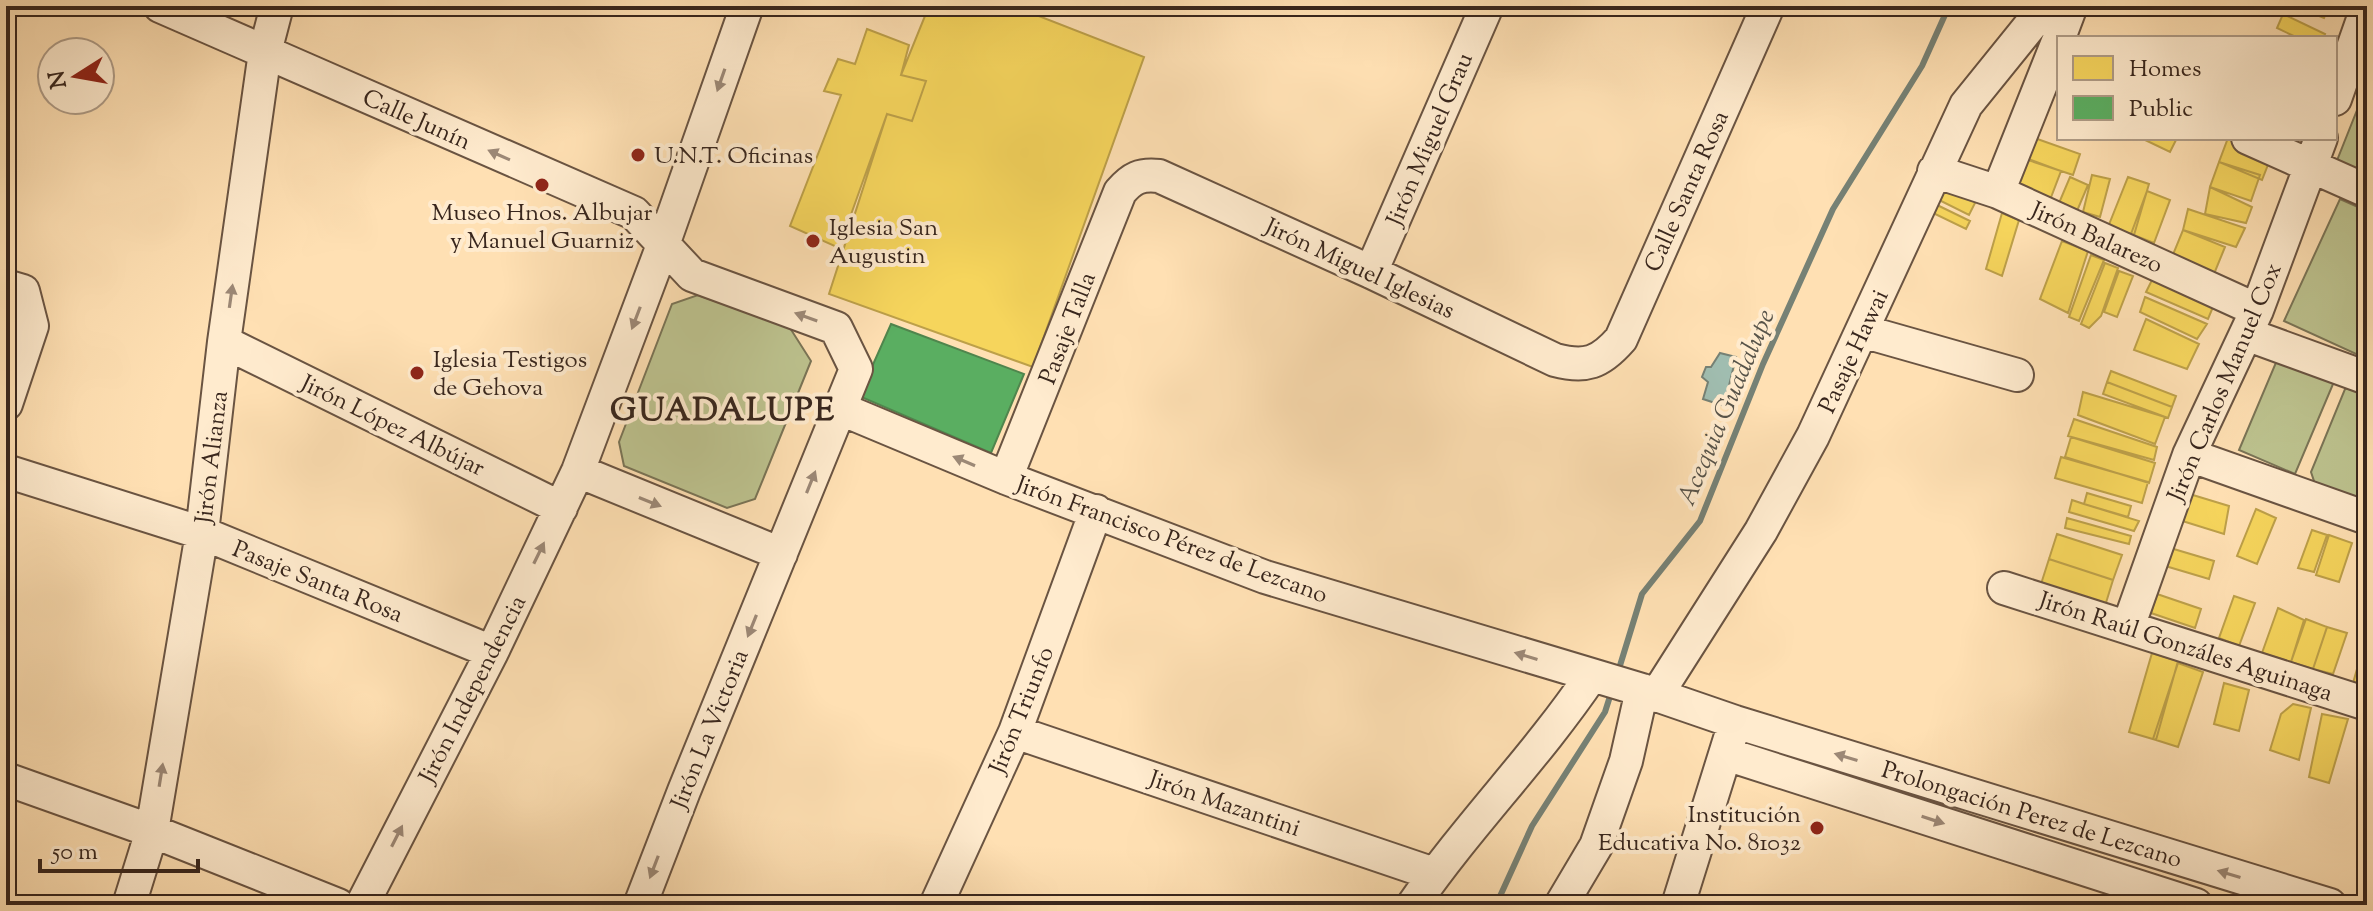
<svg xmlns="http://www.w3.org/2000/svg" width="2373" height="911" font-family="'Sorts Mill Goudy',serif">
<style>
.green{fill:#bdc38f;stroke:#7a7456;stroke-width:2}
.water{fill:#a0bdb0;stroke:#768175;stroke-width:2}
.homes{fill:#f6d55c;stroke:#bda049;stroke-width:2}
.public{fill:#5aae61;stroke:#50854d;stroke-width:2}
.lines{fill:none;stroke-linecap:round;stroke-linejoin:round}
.stream{stroke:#768175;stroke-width:6}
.minor-casing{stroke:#6a5442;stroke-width:36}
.minor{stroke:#ffebce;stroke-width:32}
.oneway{fill:#9c8876}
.poi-dot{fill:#8f2418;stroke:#ffebce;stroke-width:3}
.labels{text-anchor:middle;stroke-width:8;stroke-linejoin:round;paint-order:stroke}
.street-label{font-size:24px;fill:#38261d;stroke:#ffebce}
.poi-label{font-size:24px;fill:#38261d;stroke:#ffebce;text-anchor:start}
.water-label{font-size:26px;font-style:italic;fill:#575349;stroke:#ffebce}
.district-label{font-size:32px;font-weight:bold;letter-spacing:2px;fill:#38261d;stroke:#ffebce}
</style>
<rect width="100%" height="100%" fill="#ffe0b3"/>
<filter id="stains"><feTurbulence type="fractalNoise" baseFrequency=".0025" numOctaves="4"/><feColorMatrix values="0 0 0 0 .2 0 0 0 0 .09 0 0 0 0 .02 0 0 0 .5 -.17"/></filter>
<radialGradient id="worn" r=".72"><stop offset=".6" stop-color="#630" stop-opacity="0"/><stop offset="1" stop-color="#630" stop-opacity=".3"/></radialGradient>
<path class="green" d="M 2367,85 L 2367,177 L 2336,163 Z
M 2340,199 L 2367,211 L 2367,359 L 2284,321 Z
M 698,295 L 790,328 L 811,361 L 755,499 L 727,508 L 624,466 L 619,442 L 672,304 Z
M 2280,353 L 2336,377 L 2295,474 L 2239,450 Z
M 2360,385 L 2367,388 L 2367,508 L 2316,487 L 2311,472 L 2345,389 Z"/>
<path class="water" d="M 1720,353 L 1736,357 L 1724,406 L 1703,399 L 1708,382 L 1702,377 L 1706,367 L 1711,367 Z"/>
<path class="homes" d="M 929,6 L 1013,6 L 1144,57 L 1033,367 L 829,294 L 887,114 L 912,121 L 926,81 L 901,75 Z
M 2294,6 L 2329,6 L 2324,18 Z
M 2283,14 L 2325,34 L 2323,38 L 2298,38 L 2277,28 Z
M 867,29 L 909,45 L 901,75 L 926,81 L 912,121 L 887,114 L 839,248 L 790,226 L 841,95 L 824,91 L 838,59 L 855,64 Z
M 2026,135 L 2080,154 L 2073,175 L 2019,157 Z
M 2141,138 L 2177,138 L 2170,152 Z
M 2228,138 L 2240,138 L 2273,152 L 2262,180 L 2219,162 Z
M 2023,157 L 2061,171 L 2050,200 L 2012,186 Z
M 2219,162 L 2260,175 L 2251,201 L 2210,187 Z
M 2092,175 L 2110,179 L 2100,217 L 2083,212 Z
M 2070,177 L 2088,185 L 2077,211 L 2059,203 Z
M 2128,177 L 2149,184 L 2134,235 L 2108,227 Z
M 1940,182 L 1977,199 L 1969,215 L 1933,197 Z
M 2210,187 L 2252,207 L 2246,223 L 2205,214 Z
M 2147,191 L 2170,200 L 2154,243 L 2131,234 Z
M 1935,204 L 1970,221 L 1966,229 L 1931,212 Z
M 2188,209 L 2245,228 L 2236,247 L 2183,230 Z
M 2002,213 L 2019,220 L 2002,276 L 1986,269 Z
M 2183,230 L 2225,247 L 2214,274 L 2172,257 Z
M 2062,241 L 2088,251 L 2068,313 L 2040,299 Z
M 2091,255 L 2104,260 L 2079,321 L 2069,317 Z
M 2105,263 L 2118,268 L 2101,316 L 2089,328 L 2081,324 Z
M 2119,271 L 2133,276 L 2117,317 L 2104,312 Z
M 2152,280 L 2213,307 L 2208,319 L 2146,292 Z
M 2145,297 L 2207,324 L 2197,339 L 2140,312 Z
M 2146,319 L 2199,344 L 2187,369 L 2134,350 Z
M 2111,371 L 2176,396 L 2172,407 L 2107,382 Z
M 2107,382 L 2172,407 L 2168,418 L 2103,394 Z
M 2083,392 L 2165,417 L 2155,444 L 2078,415 Z
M 2074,419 L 2157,447 L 2154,460 L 2068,436 Z
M 2071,437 L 2155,463 L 2149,483 L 2065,457 Z
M 2061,457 L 2148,482 L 2142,503 L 2055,478 Z
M 2183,492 L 2229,506 L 2224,534 L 2176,519 Z
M 2087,493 L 2131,506 L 2128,517 L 2084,504 Z
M 2072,500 L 2084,504 L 2139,521 L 2134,531 L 2069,512 Z
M 2256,509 L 2276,518 L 2257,564 L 2237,556 Z
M 2067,518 L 2131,536 L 2129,544 L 2065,528 Z
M 2312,530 L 2327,535 L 2314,572 L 2298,568 Z
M 2057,534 L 2122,555 L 2113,580 L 2049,559 Z
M 2329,535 L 2352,543 L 2339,582 L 2316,575 Z
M 2167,547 L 2214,561 L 2209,579 L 2162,565 Z
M 2049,559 L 2113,580 L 2105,606 L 2041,584 Z
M 2157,594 L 2201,609 L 2195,628 L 2151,613 Z
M 2234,596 L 2255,603 L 2239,646 L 2219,638 Z
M 2278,608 L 2304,620 L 2291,662 L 2262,653 Z
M 2306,619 L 2327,627 L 2313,669 L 2291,662 Z
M 2327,627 L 2347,633 L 2333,674 L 2313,669 Z
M 2367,634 L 2367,687 L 2353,683 Z
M 2152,653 L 2178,661 L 2156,740 L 2129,732 Z
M 2178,663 L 2203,672 L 2178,747 L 2153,739 Z
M 2224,683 L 2249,690 L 2239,731 L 2214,724 Z
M 2293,704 L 2311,708 L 2299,760 L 2270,750 L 2281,714 Z
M 2322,714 L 2348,719 L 2329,783 L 2309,777 Z"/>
<path class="public" d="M 891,324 L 1024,374 L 991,453 L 859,396 Z"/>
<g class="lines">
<path class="stream" d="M 1618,672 L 1642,594 L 1700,521 L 1763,364 L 1833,209 L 1922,66 L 1949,6
M 1496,905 L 1532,826 L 1605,712 L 1612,690"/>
<defs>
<path id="minor" d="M 160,6 L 634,213 L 692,275 L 836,328 L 856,369 L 684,791 L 640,905
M 2059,38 L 2071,6
M 2335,99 L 2367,8
M 2248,138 L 2367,191
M 1934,171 L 1998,192 L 2257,310
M 1998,192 L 2059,39
M 1371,272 L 1487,6
M 6,286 L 23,291 L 32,326 L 6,404
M 1862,331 L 2017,375
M 2246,334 L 2367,378
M 224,342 L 561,508
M 841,409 L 1006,478 L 1265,577 L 1642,690 L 1735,722 L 2330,905
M 2189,455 L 2367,518
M 6,471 L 202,533 L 492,652
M 578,471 L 781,554
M 1006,478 L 1120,192 C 1132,178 1140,174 1159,176 L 1371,272 L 1555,360 C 1586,368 1600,363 1621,339 L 1768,6
M 2004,588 L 2367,704
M 2128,627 L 2189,455 L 2257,310 L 2321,138
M 1656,696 L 1761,531 L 1813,436 L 1966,105 L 2046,6
M 1015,732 L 1434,874
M 1726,754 L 2196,905
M 6,779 L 152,831 L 338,905
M 129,905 L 152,831 L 202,533 L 224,342 L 265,52 L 277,6
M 362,905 L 492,652 L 578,471 L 663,245 L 747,6
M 936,905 L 1015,732 L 1096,511
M 1413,905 C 1468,825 1537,756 1591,676
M 1561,905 L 1596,846 L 1626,761 L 1642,690
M 1678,905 L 1732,732"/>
</defs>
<use href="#minor" class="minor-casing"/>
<use href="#minor" class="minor"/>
</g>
<defs><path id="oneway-solid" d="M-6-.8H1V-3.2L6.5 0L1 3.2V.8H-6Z" transform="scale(2)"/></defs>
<g class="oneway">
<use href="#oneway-solid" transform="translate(721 80) rotate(109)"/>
<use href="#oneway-solid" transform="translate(499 155) rotate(-156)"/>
<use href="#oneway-solid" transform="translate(231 296) rotate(-82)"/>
<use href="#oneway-solid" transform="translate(806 317) rotate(-160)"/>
<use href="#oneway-solid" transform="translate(636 318) rotate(111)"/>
<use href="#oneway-solid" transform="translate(964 461) rotate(-157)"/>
<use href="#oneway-solid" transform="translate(811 482) rotate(-68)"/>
<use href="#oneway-solid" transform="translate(650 502) rotate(22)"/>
<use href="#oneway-solid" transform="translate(539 553) rotate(-64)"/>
<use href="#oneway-solid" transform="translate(752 626) rotate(112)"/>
<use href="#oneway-solid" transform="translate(1526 656) rotate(-163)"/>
<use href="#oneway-solid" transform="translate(1846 757) rotate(-163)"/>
<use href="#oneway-solid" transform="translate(161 775) rotate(-81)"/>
<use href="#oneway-solid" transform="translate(1933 820) rotate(18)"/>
<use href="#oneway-solid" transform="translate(397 836) rotate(-63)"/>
<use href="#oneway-solid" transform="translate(654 867) rotate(111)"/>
<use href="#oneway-solid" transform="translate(2229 874) rotate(-163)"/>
</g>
<g class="poi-dot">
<circle cx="638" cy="155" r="8"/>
<circle cx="542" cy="185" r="8"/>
<circle cx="813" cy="241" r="8"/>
<circle cx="417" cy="373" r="8"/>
<circle cx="1817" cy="828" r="8"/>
</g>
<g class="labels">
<g class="street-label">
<text transform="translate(417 119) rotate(24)" y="8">Calle Junín</text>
<text transform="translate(1429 139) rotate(-67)" y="8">Jirón Miguel Grau</text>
<text transform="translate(1686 191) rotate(-66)" y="8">Calle Santa Rosa</text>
<text transform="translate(2097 237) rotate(24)" y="8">Jirón Balarezo</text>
<text transform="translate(1360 268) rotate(25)" y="8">Jirón Miguel Iglesias</text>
<text transform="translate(1067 328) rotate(-69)" y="8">Pasaje Talla</text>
<text transform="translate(1853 351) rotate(-65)" y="8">Pasaje Hawai</text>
<text transform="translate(2224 382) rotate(-67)" y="8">Jirón Carlos Manuel Cox</text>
<text transform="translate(393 425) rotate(26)" y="8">Jirón López Albújar</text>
<text transform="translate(211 457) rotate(-83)" y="8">Jirón Alianza</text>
<text transform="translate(1172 539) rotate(20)" y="8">Jirón Francisco Pérez de Lezcano</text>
<text transform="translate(318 581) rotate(22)" y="8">Pasaje Santa Rosa</text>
<text transform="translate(2186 646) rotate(18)" y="8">Jirón Raúl Gonzáles Aguinaga</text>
<text transform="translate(472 689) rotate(-63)" y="8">Jirón Independencia</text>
<text transform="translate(1021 710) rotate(-68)" y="8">Jirón Triunfo</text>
<text transform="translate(709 729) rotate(-68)" y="8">Jirón La Victoria</text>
<text transform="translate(1225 803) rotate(19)" y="8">Jirón Mazantini</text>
<text transform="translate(2032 814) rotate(17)" y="8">Prolongación Perez de Lezcano</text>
</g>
<g class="poi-label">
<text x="654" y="163">U.N.T. Oficinas</text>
<text x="542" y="220" text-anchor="middle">Museo Hnos. Albujar<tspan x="542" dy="28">y Manuel Guarniz</tspan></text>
<text x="829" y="235">Iglesia San<tspan x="829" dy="28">Augustin</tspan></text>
<text x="433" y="367">Iglesia Testigos<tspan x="433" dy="28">de Gehova</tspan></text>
<text x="1801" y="822" text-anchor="end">Institución<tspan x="1801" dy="28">Educativa No. 81032</tspan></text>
</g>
<g class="water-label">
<text transform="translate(1725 407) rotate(-67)" y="9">Acequia Guadalupe</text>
</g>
<g class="district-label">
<text x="723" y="420">GUADALUPE</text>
</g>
</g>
<rect width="2373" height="911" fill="none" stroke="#ffe0b3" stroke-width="32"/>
<rect x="8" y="8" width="2357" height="895" fill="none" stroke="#38261d" stroke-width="4"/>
<rect x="16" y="16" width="2341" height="879" fill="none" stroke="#38261d" stroke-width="2"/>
<rect x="2057" y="36" width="280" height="104" fill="#ffebce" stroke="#af9c87" stroke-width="2"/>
<rect x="2073" y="56" width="40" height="24" fill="#f6d55c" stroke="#af9c87" stroke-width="2"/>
<text x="2129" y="76" font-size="24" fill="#38261d">Homes</text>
<rect x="2073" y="96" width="40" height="24" fill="#5aae61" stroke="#af9c87" stroke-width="2"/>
<text x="2129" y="116" font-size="24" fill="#38261d">Public</text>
<g transform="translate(76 76) rotate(259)"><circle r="38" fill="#ffebce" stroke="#af9c87" stroke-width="2"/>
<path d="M0-6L14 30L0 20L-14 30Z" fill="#8f2418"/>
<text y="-12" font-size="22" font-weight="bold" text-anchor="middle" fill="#38261d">N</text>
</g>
<path d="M40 859v12h158v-12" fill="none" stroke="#38261d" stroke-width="4"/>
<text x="52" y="859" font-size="24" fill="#38261d" stroke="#ffebce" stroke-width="6" paint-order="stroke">50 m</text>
<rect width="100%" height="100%" filter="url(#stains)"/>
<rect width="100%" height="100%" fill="url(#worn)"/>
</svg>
